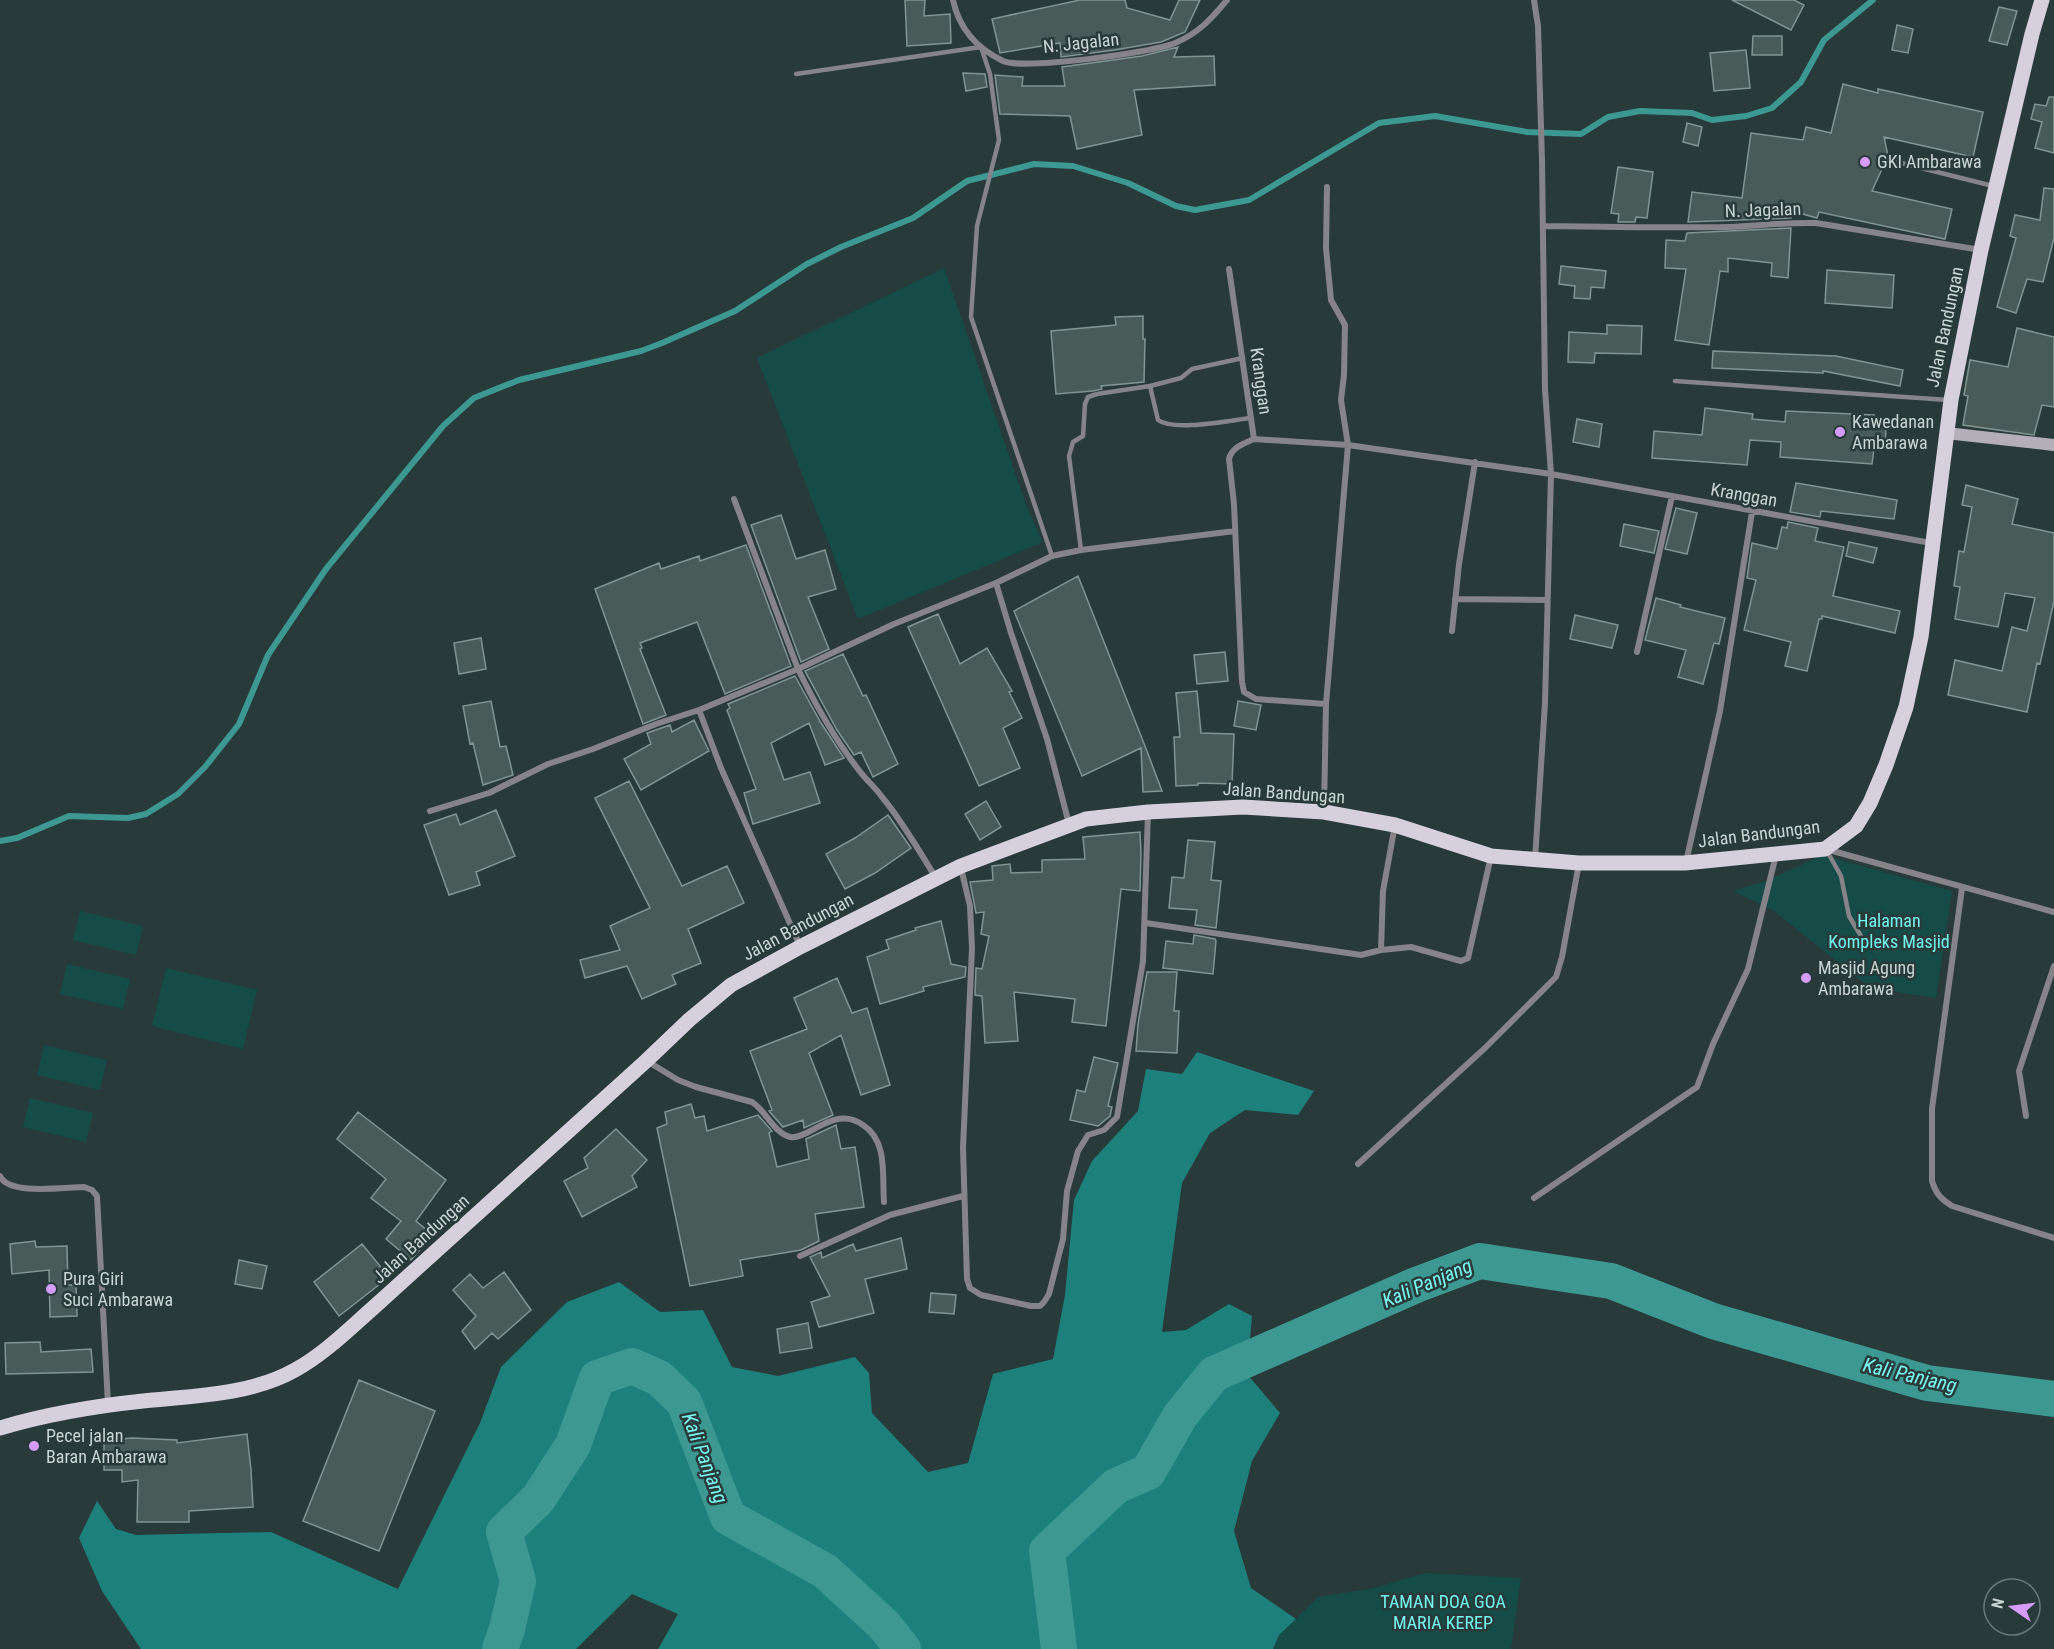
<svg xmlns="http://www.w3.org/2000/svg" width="2054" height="1649" font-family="'Roboto Condensed',sans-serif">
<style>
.green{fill:#154c48}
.forest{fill:#1e807a}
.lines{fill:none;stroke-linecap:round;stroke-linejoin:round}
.stream{stroke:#3d9892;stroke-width:6}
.river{stroke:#3d9892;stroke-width:36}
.building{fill:#485b59;stroke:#809593;stroke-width:1.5}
.lane{stroke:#868389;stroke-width:4.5}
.street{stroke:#868389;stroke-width:6}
.secondary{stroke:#b4aeb8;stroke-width:12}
.primary{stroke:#d6cfdc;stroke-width:15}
.poi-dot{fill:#d59cfb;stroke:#283a39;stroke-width:2}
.labels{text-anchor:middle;stroke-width:5;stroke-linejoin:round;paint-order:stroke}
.street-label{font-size:18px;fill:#cad5d3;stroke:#283a39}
.poi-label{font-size:18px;fill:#cad5d3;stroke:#283a39;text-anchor:start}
.park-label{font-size:18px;fill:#73f6ec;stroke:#283a39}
.water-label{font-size:20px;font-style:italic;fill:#7afcf2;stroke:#283a39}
</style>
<rect width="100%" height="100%" fill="#283a39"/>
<path class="green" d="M 944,268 L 1028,510 L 1043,542 L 858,619 L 757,358 Z
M 1822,855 L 1952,891 L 1936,998 L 1870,988 L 1774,911 L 1733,891 L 1769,880 Z
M 80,911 L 143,926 L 136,955 L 73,940 Z
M 67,964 L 130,979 L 123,1009 L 60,994 Z
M 166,968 L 257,990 L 243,1049 L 152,1026 Z
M 44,1045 L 107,1060 L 100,1090 L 37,1075 Z
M 30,1098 L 93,1113 L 86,1142 L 23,1127 Z
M 1425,1573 L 1521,1578 L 1511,1649 L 1273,1649 L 1279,1635 L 1318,1597 L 1374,1588 Z"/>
<path class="forest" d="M 1197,1052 L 1314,1091 L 1298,1115 L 1245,1110 L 1210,1133 L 1182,1183 L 1162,1332 L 1186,1330 L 1229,1304 L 1252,1316 L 1247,1374 L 1280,1413 L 1252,1461 L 1234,1531 L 1251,1588 L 1296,1619 L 1279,1635 L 1273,1649 L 658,1649 L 678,1614 L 632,1594 L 576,1649 L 141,1649 L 102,1591 L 79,1538 L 97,1501 L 116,1529 L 136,1535 L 271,1532 L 398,1589 L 480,1423 L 501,1367 L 567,1302 L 619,1282 L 660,1312 L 703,1310 L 732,1367 L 778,1376 L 855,1357 L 869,1373 L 872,1413 L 928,1472 L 968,1463 L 993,1374 L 1053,1359 L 1065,1295 L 1074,1200 L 1092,1161 L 1138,1111 L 1146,1069 L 1182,1074 Z"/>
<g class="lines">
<path class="stream" d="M 0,841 L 17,838 L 69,816 L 128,818 L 146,814 L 178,794 L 205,767 L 239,724 L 268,655 L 326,569 L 443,426 L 474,398 L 519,380 L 641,351 L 662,343 L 735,311 L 807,264 L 841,247 L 913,218 L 967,181 L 1034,164 L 1073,166 L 1128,183 L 1176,206 L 1195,210 L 1249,200 L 1379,123 L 1435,116 L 1527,132 L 1581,134 L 1608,117 L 1640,111 L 1692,113 L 1712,120 L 1746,116 L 1772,108 L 1801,82 L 1824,40 L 1873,0"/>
<path class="river" d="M 500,1649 L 507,1629 L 518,1581 L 504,1532 L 538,1499 L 573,1445 L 597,1378 L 632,1366 L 659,1378 L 684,1402 L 728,1517 L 825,1571 L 884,1625 L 903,1649
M 1059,1649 L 1047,1551 L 1116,1486 L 1148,1472 L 1180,1416 L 1214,1374 L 1416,1285 L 1480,1261 L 1611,1281 L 1713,1321 L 1927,1383 L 2054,1399"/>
</g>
<path class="building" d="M 905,0 L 925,0 L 924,16 L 950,14 L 951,43 L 907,46 Z
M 1080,0 L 1125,0 L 1127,8 L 1170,20 L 1179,0 L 1200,0 L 1185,32 L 1161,42 L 1115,50 L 1061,57 L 1060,43 L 1000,53 L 992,19 Z
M 1732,0 L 1794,0 L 1804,5 L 1791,30 Z
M 1999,7 L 2017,11 L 2007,45 L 1989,41 Z
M 1897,25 L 1913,29 L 1908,53 L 1892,50 Z
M 1753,36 L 1782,36 L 1782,55 L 1752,55 Z
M 1178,47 L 1174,57 L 1214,56 L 1215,85 L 1134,90 L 1142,135 L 1077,149 L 1070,116 L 1000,114 L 995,75 L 1023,77 L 1022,86 L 1065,86 L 1062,67 L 1142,56 Z
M 1746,50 L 1750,88 L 1714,91 L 1710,53 Z
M 963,73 L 985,74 L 987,87 L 966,91 Z
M 1843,84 L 1878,93 L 1878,89 L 1983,112 L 1973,157 L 1884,137 L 1888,156 L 1872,191 L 1952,209 L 1945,239 L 1819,212 L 1817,218 L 1792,211 L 1791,218 L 1688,222 L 1692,192 L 1742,198 L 1751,133 L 1803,140 L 1806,127 L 1831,133 Z
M 2049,97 L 2054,97 L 2054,153 L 2035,148 L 2042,122 L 2031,119 L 2035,104 L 2046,106 Z
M 1687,123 L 1702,127 L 1698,146 L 1683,142 Z
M 1618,167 L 1653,172 L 1647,218 L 1636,217 L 1635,222 L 1618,222 L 1619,214 L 1611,213 Z
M 2044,188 L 2054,189 L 2054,238 L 2043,282 L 2027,279 L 2016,313 L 1997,307 L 2016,238 L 2010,236 L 2015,215 L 2040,220 Z
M 1791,228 L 1788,278 L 1771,276 L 1772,263 L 1728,258 L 1728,272 L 1720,271 L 1709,345 L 1675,340 L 1686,269 L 1665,268 L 1666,240 L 1685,241 L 1687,233 Z
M 1561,266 L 1606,271 L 1604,288 L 1591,287 L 1590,299 L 1574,298 L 1575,286 L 1559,284 Z
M 1827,270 L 1894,275 L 1892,308 L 1825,303 Z
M 1143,316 L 1143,339 L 1145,339 L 1144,382 L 1101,386 L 1102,389 L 1093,391 L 1056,394 L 1051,331 L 1116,325 L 1115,317 Z
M 1607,325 L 1642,326 L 1641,354 L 1595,353 L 1594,363 L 1568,362 L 1569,332 L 1607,334 Z
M 2017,328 L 2054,337 L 2054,407 L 2042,405 L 2034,435 L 1963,425 L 1968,396 L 1964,395 L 1970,360 L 2008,367 Z
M 1713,351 L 1836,356 L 1903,370 L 1900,386 L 1823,371 L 1823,373 L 1712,368 Z
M 1705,408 L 1753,414 L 1752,419 L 1785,422 L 1786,411 L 1874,415 L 1873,427 L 1886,428 L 1885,449 L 1874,449 L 1872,464 L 1780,457 L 1781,442 L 1750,440 L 1747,465 L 1652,458 L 1654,431 L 1702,435 Z
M 1577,419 L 1602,424 L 1599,447 L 1573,442 Z
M 1796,483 L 1897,500 L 1894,519 L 1821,511 L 1820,517 L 1790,512 Z
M 1966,485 L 2018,499 L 2012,524 L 2054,533 L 2054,601 L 2040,664 L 2037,663 L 2027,712 L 1948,695 L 1955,660 L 2002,671 L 2012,627 L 2027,631 L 2035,598 L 2005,593 L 1998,627 L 1955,619 L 1960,587 L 1954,586 L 1959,551 L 1964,552 L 1972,507 L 1962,505 Z
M 1676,508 L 1697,513 L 1687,554 L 1665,549 Z
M 781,515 L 796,559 L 825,550 L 836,589 L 808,597 L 829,649 L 801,662 L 751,525 Z
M 1788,522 L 1818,528 L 1815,541 L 1844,547 L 1833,596 L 1900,611 L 1895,633 L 1822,616 L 1822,619 L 1819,619 L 1807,671 L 1785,666 L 1791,642 L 1744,630 L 1756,580 L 1747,578 L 1752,543 L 1777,549 L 1782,527 L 1787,528 Z
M 1624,524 L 1659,531 L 1654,553 L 1620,546 Z
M 1849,542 L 1877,548 L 1873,563 L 1846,556 Z
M 746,545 L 791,666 L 725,694 L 697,622 L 640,643 L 642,648 L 640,649 L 666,715 L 643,724 L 595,589 L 659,563 L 661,569 L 699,556 L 700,561 Z
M 1078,576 L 1145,746 L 1162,791 L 1143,792 L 1141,748 L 1082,776 L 1014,611 Z
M 1656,598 L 1681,605 L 1680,607 L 1725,618 L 1719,644 L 1714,643 L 1703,684 L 1678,677 L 1686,650 L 1645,640 Z
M 938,614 L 960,664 L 987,648 L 1012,691 L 1009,692 L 1022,718 L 1003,728 L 1020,768 L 979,786 L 908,627 Z
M 1575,615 L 1618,625 L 1612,648 L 1570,639 Z
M 481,638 L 486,669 L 459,674 L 454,643 Z
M 1225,652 L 1228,681 L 1197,684 L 1194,655 Z
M 843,654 L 863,696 L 866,695 L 898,764 L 873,777 L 861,752 L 854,755 L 837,730 L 805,671 Z
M 795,676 L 821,723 L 844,758 L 825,765 L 809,723 L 771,743 L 784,780 L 810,772 L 820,803 L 753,824 L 744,793 L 756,789 L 727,710 L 730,708 L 728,704 Z
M 1197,691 L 1201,733 L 1234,734 L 1232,784 L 1198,783 L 1198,785 L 1176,786 L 1174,737 L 1180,737 L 1176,693 Z
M 491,701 L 500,747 L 506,746 L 513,775 L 483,785 L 473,743 L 470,744 L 463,706 Z
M 1238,701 L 1261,705 L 1256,730 L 1234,726 Z
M 694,720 L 709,751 L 641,790 L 624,759 L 651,744 L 647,733 L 670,725 L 672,732 Z
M 629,781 L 682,886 L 727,866 L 744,903 L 688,929 L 701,963 L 672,975 L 676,984 L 642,999 L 627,966 L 585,978 L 580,960 L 620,950 L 610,926 L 650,908 L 595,798 Z
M 986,801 L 1001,827 L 980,840 L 965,814 Z
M 496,810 L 515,856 L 476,872 L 480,885 L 449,895 L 424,825 L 456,814 L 460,825 Z
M 888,815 L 911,848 L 875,873 L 845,889 L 826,854 L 855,838 Z
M 1140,832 L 1141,853 L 1140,891 L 1121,889 L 1106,1026 L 1072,1022 L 1075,999 L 1014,992 L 1018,1041 L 985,1043 L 982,996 L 975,995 L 976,968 L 982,969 L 989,936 L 981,934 L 984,912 L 976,913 L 970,882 L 993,880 L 992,866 L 1010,864 L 1011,873 L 1042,872 L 1042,860 L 1085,859 L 1083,837 Z
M 1188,840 L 1215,842 L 1211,880 L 1221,881 L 1216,928 L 1195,925 L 1197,910 L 1169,908 L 1172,877 L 1184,878 Z
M 941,921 L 951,964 L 966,967 L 965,977 L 923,987 L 924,991 L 880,1004 L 867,957 L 889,949 L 886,940 L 916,930 L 915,928 Z
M 1194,935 L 1215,939 L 1216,941 L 1213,974 L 1163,968 L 1166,941 L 1193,944 Z
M 1147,972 L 1177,972 L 1174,1011 L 1179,1011 L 1177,1053 L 1136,1051 L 1138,1024 Z
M 837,978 L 852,1013 L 867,1008 L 890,1085 L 861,1095 L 841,1035 L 809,1053 L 833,1115 L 804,1128 L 803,1120 L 783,1127 L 769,1111 L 772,1110 L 750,1051 L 807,1029 L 794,998 Z
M 1094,1057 L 1118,1063 L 1108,1106 L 1112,1107 L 1110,1116 L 1098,1126 L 1070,1120 L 1077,1090 L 1085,1092 Z
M 691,1104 L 695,1118 L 704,1116 L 707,1131 L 758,1115 L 772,1131 L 769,1133 L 777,1167 L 809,1159 L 806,1139 L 836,1125 L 841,1149 L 855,1147 L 864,1207 L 815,1214 L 819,1241 L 801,1250 L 740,1260 L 743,1276 L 690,1286 L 657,1128 L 667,1124 L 665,1112 Z
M 358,1112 L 446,1180 L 416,1221 L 433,1235 L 411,1260 L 386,1239 L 401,1221 L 371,1198 L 386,1179 L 337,1139 Z
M 616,1129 L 647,1160 L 632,1176 L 637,1187 L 582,1217 L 564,1181 L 588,1168 L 584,1158 Z
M 901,1238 L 907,1269 L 865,1279 L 874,1313 L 819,1327 L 811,1302 L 830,1296 L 810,1257 L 821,1252 L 822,1258 L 853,1244 L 856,1251 Z
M 35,1241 L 36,1247 L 67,1246 L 68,1285 L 76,1285 L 77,1316 L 50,1317 L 49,1270 L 12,1274 L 10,1244 Z
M 362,1244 L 389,1277 L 339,1316 L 314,1282 Z
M 239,1260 L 267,1266 L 262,1289 L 235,1284 Z
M 504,1272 L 531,1310 L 498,1339 L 492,1333 L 475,1349 L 462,1331 L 476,1316 L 453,1290 L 470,1274 L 483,1288 Z
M 931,1293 L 956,1295 L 954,1314 L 929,1312 Z
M 808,1323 L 812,1348 L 780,1353 L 777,1329 Z
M 40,1342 L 41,1352 L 91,1349 L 93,1372 L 6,1374 L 5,1343 Z
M 359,1380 L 435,1411 L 379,1551 L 303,1521 Z
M 247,1434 L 251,1470 L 253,1507 L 189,1511 L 189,1522 L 137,1522 L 138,1480 L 122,1482 L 122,1470 L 104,1470 L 104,1440 L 132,1438 L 177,1440 L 177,1443 Z"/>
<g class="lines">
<path class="lane" d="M 796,74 L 981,47 L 990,74 L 999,140 L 977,226 L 971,317 L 1052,556
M 1889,160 L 1993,186
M 1675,381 L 1948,400
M 1150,386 L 1158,420 C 1174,432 1231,420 1251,418
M 1081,550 L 1069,456 L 1073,442 L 1083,436 L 1085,404 L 1088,397 L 1097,394 L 1150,386 L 1181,378 L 1192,369 L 1243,358
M 1827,851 L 1841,876 L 1849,916 L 1861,936"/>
<path class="street" d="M 953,0 C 959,29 976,48 1003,61 C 1022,70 1153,53 1175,43 C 1199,33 1211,19 1227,0
M 1534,0 L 1538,26 L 1542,161 L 1545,389 L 1551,474 L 1545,703 L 1535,860
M 1544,226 C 1605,227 1667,228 1729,227 C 1758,226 1787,222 1816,223 L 1981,250
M 1229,269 L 1254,439 L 1348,445 L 1551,474 L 1931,543
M 1254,439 C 1243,444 1232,447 1229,459 L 1234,504 L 1242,682 L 1244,692 L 1256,699 L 1326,704
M 734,499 L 798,669 C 815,704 834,738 858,769 C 865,779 875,787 882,797 C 903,822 919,851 936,878
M 996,583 L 1052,556 L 1081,550 L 1235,531
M 1455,599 L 1547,600
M 1452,631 L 1459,564 L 1475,462
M 1637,652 L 1672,496
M 430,811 L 489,793 L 548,764 L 593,749 L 656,724 L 699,710
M 1324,811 L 1326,704 L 1348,445 L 1341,400 L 1344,375 L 1345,325 L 1331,300 L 1326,248 L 1327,187
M 1829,850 L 2054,912
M 1686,862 L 1720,711 L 1752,512
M 961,868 L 970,906 L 972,948 L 963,1148 L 967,1279 L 970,1288 L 981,1295 L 1031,1306 L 1040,1306 L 1044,1302 L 1049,1294 L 1063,1239 L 1067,1191 L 1078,1151 L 1088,1135 L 1104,1130 L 1117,1117 L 1143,961 L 1148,812
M 1962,888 L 1932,1109 L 1932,1181 C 1936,1194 1941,1199 1952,1206 L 2054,1238
M 1146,923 L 1361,955 L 1381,950 L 1411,947 L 1461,961 L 1468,958 L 1491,856
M 800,946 L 721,768 L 699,710 L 798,669 L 894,624 L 996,583 L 1011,633 L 1047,739 L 1069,824
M 1381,950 L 1383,891 L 1395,825
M 647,1061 L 678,1080 L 696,1087 L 752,1102 C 766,1111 774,1133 790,1137 C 800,1139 814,1128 824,1124 C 838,1117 850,1116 863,1125 C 888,1141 882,1175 884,1202
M 2026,1116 L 2019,1071 L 2054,966
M 1358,1164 L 1485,1048 L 1556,977 L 1562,957 L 1579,863
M 0,1176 C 9,1196 65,1187 84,1187 L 92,1190 L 97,1196 L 108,1404
M 1534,1198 L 1697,1087 L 1713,1044 L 1748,969 L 1776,855
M 800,1256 L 890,1215 L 963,1196"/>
<path class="secondary" d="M 1946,433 L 2054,445"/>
<path class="primary" d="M 0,1428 C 47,1414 95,1406 143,1401 C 192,1396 251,1395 295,1370 C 324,1354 348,1330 373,1308 L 646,1061 L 689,1020 L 731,985 L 800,947 L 961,866 L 1086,819 L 1148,812 L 1243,807 L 1324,812 L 1395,825 L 1491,856 L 1579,863 L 1685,863 L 1825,849 L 1856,826 L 1870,803 L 1886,765 L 1906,707 L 1921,637 L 1951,400 L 1981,250 L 2032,34 L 2042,0"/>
</g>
<g class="poi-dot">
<circle cx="1865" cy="162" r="6"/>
<circle cx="1840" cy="432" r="6"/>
<circle cx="1806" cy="978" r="6"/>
<circle cx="51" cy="1289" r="6"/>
<circle cx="34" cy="1446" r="6"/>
</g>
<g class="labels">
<g class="street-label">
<text transform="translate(1081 43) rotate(-6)" y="6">N. Jagalan</text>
<text transform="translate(1763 210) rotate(-2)" y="6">N. Jagalan</text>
<text transform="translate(1945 327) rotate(-78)" y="6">Jalan Bandungan</text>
<text transform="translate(1261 381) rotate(82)" y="6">Kranggan</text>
<text transform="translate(1744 495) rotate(10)" y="6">Kranggan</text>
<text transform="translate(1284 793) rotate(4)" y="6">Jalan Bandungan</text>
<text transform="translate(1759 834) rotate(-7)" y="6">Jalan Bandungan</text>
<text transform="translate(798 927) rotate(-28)" y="6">Jalan Bandungan</text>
<text transform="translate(421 1239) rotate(-42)" y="6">Jalan Bandungan</text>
</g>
<g class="poi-label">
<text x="1877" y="168">GKI Ambarawa</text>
<text x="1852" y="428">Kawedanan<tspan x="1852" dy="21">Ambarawa</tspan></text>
<text x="1818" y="974">Masjid Agung<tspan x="1818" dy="21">Ambarawa</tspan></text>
<text x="63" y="1285">Pura Giri<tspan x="63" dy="21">Suci Ambarawa</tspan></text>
<text x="46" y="1442">Pecel jalan<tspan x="46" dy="21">Baran Ambarawa</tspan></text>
</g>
<g class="park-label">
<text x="1889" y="927">Halaman<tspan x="1889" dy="21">Kompleks Masjid</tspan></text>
<text x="1443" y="1608">TAMAN DOA GOA<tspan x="1443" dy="21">MARIA KEREP</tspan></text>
</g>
<g class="water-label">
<text transform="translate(1427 1283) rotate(-23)" y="7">Kali Panjang</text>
<text transform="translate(1910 1375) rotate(13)" y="7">Kali Panjang</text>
<text transform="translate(705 1458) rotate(69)" y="7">Kali Panjang</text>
</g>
</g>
<g transform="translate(2012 1607) rotate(284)"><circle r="28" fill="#283a39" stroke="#697877" stroke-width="1.5"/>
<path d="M0-4.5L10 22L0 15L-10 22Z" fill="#d59cfb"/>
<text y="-9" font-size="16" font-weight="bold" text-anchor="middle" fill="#cad5d3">N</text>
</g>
</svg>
